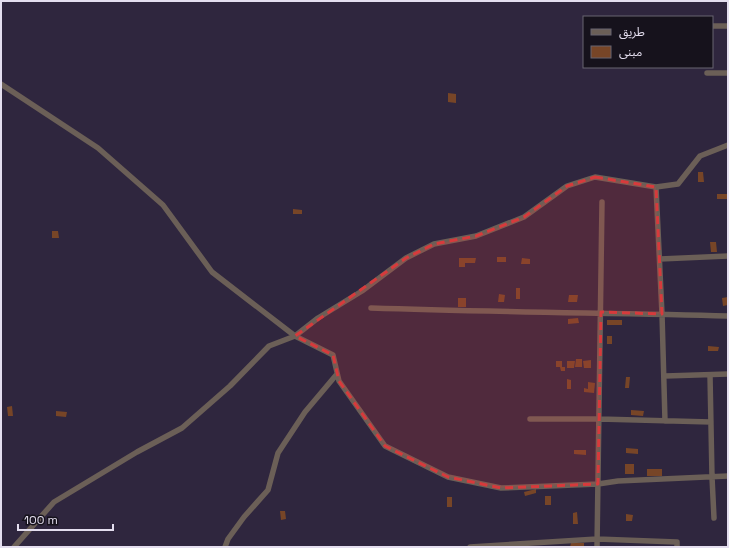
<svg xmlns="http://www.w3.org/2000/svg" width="729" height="548" font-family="'Space Grotesk','Noto Sans Arabic',sans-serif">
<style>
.building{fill:#774527}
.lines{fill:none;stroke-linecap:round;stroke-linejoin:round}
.minor{stroke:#6b5f57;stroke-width:5.5}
.marked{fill:#d73a3c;fill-opacity:0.2;stroke:#d73a3c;stroke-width:3;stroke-dasharray:8 5;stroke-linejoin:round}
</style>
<rect width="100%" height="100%" fill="#2f263e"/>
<path class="building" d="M 448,93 L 456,94 L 456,103 L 448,102 Z
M 698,172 L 703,172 L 704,182 L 698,182 Z
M 717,194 L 728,194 L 728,199 L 717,199 Z
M 293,209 L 302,210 L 302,214 L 293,214 Z
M 52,231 L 58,231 L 59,238 L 52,238 Z
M 710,242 L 716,242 L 717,252 L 711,252 Z
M 497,257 L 506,257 L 506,262 L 497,262 Z
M 459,258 L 476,258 L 475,263 L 465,263 L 465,267 L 459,267 Z
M 522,258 L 530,259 L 530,264 L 521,264 Z
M 516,288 L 520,288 L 520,299 L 516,299 Z
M 499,294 L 505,295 L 504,302 L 498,302 Z
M 569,295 L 578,295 L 577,302 L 568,302 Z
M 728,297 L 728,305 L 723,306 L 722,298 Z
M 458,298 L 466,298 L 466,307 L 458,307 Z
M 578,318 L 579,323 L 568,324 L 568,319 Z
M 607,320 L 622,320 L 622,325 L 607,325 Z
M 607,336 L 612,336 L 612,344 L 607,344 Z
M 708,346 L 719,347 L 718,351 L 708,351 Z
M 576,359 L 582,359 L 582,367 L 575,367 Z
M 591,360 L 591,368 L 584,368 L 583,361 Z
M 556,361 L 562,361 L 562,367 L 565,367 L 565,371 L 561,371 L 560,367 L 556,367 Z
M 567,361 L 575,361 L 574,368 L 567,368 Z
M 626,377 L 630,377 L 629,388 L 625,388 Z
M 567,379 L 571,380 L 571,389 L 567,389 Z
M 588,382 L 595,383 L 594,393 L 584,392 L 584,388 L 588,389 Z
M 12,406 L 13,416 L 8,416 L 7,407 Z
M 631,410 L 644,411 L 643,416 L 631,415 Z
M 56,411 L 67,412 L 66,417 L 56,416 Z
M 626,448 L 638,449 L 638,454 L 626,453 Z
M 574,450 L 586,450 L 586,455 L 574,454 Z
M 625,464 L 634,464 L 634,474 L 625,474 Z
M 647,469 L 662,469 L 662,476 L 647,476 Z
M 536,489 L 536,493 L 525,496 L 524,492 Z
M 545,496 L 551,496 L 551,505 L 545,505 Z
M 447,497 L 452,497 L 452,507 L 447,507 Z
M 280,511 L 285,511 L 286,519 L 281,520 Z
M 577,512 L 578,524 L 573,524 L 573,513 Z
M 626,514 L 633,515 L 632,521 L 626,521 Z
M 571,543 L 584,543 L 584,547 L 570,547 Z"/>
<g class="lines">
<path class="minor" d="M 712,26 L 728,26
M 707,73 L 728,73
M 1,84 L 98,148 L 163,205 L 212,272 L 295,336 L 333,355 L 339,381 L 385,446 L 448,477 L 501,488 L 598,484 L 618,481 L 728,476
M 656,187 L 662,314 L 665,421
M 660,259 L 728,256
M 371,308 C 490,312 609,313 728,316
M 710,375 L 712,477 L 714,518
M 665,376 L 728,374
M 530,419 L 599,419 L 711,422
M 14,547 L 54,502 L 137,452 L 182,428 L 230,386 L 269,346 L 295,336 L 318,318 L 362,291 L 406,258 L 434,244 L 476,236 L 524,217 L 567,186 L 595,177 L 656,187 L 678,184 L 700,156 L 728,145
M 225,547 L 228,539 L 244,517 L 268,490 L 278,453 L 305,412 L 337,374
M 470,547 L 597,539 L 677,542 L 677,547
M 597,547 L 602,202"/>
</g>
<path class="marked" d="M 595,177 L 656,187 L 662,314 L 601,312 L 598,484 L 501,488 L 448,477 L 385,446 L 339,381 L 333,355 L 295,336 L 406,258 L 434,244 L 476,236 L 524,217 L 567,186 Z"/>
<rect width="729" height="548" fill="none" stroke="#e4deef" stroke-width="4"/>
<rect x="583" y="16" width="130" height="52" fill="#16121c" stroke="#686470"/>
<rect x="591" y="29" width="20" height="6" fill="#6b5f57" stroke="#686470"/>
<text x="619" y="36" font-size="12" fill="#e4deef">طريق</text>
<rect x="591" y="46" width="20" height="12" fill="#774527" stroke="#686470"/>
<text x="619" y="56" font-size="12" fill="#e4deef">مبنى</text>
<path d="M18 524v6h95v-6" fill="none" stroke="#e4deef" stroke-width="2"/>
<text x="24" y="524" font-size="12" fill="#e4deef" stroke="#16121c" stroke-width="3" paint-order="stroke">100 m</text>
</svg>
